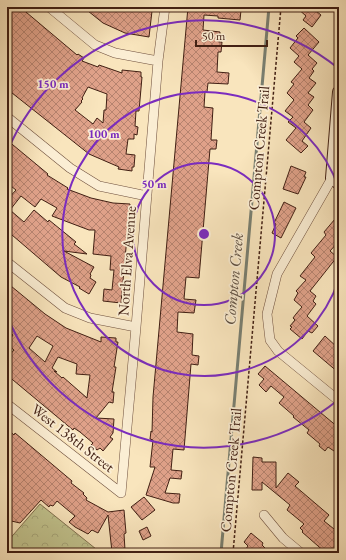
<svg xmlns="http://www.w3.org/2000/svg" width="346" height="560" font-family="'EB Garamond',serif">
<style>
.forest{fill:url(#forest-crowns);stroke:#817150}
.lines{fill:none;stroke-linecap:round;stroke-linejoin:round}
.stream{stroke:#797f71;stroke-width:3}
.building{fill:url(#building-cross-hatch);stroke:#411f13;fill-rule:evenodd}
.street-casing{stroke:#6f503e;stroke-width:10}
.secondary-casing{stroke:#411f13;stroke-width:14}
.path{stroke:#411f13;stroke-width:1.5;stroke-dasharray:3 2;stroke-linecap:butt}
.street{stroke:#fbeed4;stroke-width:9}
.secondary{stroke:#fbeed4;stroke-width:12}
.ring{fill:none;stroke:#7b2cbf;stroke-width:2}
.labels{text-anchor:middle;stroke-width:3.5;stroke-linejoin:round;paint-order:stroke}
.street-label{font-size:15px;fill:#411f13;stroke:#fbeed4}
.water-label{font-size:16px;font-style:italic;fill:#5d4f42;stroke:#fbeed4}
.centre{fill:#7b2cbf;stroke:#fbeed4;stroke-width:2}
.ring-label{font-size:12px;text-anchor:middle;font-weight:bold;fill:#7b2cbf;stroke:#fbeed4;stroke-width:3.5;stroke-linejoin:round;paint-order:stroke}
</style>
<defs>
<pattern id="forest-crowns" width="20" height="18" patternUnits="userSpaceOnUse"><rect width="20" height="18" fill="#c1c38e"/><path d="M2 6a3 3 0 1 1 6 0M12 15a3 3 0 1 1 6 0" fill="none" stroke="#a7a77a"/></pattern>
<pattern id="building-cross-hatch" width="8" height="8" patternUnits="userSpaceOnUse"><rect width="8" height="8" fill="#dfa189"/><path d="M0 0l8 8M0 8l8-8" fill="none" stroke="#b6836f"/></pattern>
</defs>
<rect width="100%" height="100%" fill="#f9e5bd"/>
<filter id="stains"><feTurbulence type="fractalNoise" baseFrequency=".005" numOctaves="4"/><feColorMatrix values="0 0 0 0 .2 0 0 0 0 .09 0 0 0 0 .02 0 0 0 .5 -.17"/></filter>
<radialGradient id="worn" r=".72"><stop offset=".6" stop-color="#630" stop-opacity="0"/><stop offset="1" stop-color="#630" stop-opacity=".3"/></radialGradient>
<path class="forest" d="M 40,504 L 101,553 L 7,553 L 7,542 Z"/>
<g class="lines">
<path class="stream" d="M 221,553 L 269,7"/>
</g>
<path class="building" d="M 7,7 L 20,7 L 77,55 L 78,54 L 84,58 L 82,61 L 98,67 L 99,65 L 122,73 L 122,70 L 141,72 L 141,77 L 142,77 L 139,111 L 136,111 L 135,126 L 138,127 L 137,135 L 134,134 L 134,139 L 128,139 L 126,154 L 135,155 L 134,167 L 132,167 L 132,171 L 118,169 L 119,167 L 89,154 L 7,89 ZM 88,87 L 107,94 L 106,110 L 104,110 L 103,123 L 97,118 L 93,124 L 75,110 L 82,102 L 81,101 L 83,99 L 82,98 Z
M 83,7 L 130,7 L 152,11 L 149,37 L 125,33 L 103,23 Z
M 188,7 L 208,7 L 241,10 L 240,20 L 218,18 L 218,16 L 204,15 L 203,30 L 220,32 L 219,42 L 222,42 L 221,52 L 218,52 L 217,72 L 229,73 L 228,84 L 208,83 L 207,92 L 205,92 L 204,107 L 213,108 L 211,140 L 217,140 L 216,149 L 210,149 L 199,278 L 186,277 L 184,299 L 196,300 L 194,313 L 178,312 L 177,332 L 193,334 L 192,355 L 199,356 L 198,365 L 191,364 L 184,450 L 173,449 L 171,470 L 182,471 L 181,479 L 170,478 L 165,493 L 180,494 L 179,503 L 173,503 L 146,495 L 155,467 L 150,467 L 153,440 L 150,439 L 151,431 L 152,432 L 153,397 Z
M 296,7 L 311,7 L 321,15 L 312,27 L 303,20 L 306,16 Z
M 304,28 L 319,42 L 308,55 L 317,63 L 312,69 L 314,71 L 309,78 L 316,83 L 308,93 L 314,97 L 308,105 L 313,110 L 304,122 L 311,128 L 302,141 L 308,146 L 301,153 L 286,140 L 296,128 L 288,122 L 293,117 L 285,111 L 294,100 L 287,93 L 294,84 L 291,82 L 302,69 L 294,62 L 299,56 L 290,48 L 298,38 L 296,36 Z
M 7,140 L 48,174 L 47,175 L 68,188 L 67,189 L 91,198 L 113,203 L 130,204 L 121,303 L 103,301 L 104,289 L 112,290 L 114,270 L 110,270 L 111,256 L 93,254 L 95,230 L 89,230 L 52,216 L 57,208 L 41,199 L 35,207 L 21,196 L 10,210 L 24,222 L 34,210 L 48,222 L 49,220 L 76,242 L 74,244 L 87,254 L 64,251 L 94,267 L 90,274 L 91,275 L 90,278 L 96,282 L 89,294 L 79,288 L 80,287 L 61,277 L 12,235 L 7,240 L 7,200 L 16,190 L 7,183 Z
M 291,166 L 306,172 L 304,177 L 306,177 L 298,194 L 283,189 Z
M 284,202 L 296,208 L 281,238 L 272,233 L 276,224 L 274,223 Z
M 335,219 L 339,223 L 339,241 L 330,251 L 337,257 L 310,291 L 316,296 L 313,301 L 316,304 L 307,316 L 318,326 L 312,333 L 308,331 L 302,339 L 290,329 L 292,327 L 290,326 L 295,320 L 293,318 L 296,314 L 302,307 L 294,300 L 298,293 L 296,291 L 306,280 L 300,276 L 315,257 L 311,253 L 326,235 L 324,232 Z
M 11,286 L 45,314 L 66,328 L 101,342 L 101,337 L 116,338 L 116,342 L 118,342 L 114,367 L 116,367 L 112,392 L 114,392 L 113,403 L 109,402 L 96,418 L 114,419 L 113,433 L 110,437 L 113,439 L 103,451 L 100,448 L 97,450 L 91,445 L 93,443 L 80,432 L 74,428 L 73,430 L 7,375 L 7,358 L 14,350 L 7,344 L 13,335 L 7,330 L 7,291 ZM 37,336 L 53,346 L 45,362 L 29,348 ZM 58,357 L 77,364 L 76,374 L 90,375 L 87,398 L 63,377 L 62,378 L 54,371 L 57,372 L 52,368 Z
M 325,336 L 339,349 L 339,373 L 313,351 Z
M 265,366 L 339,428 L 339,444 L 334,451 L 328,447 L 325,451 L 319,446 L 320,444 L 307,433 L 309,430 L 293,417 L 294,416 L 279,403 L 284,397 L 271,386 L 266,392 L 259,385 L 264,379 L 258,374 Z
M 7,429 L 14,435 L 15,433 L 72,481 L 71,483 L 84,493 L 83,494 L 87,498 L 86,500 L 108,512 L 124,510 L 126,533 L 124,534 L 125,550 L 112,552 L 108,515 L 98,533 L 92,530 L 88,534 L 75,527 L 69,522 L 75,516 L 57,501 L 53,506 L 50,505 L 49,507 L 41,500 L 20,523 L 7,520 Z
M 253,457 L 262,458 L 262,462 L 276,462 L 276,488 L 288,473 L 299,482 L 295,486 L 329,515 L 324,521 L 339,533 L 339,545 L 332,553 L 326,553 L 302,532 L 303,531 L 300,528 L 304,524 L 287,510 L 290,505 L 262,482 L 262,490 L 252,490 Z
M 144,497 L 155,510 L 142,520 L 131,507 Z
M 147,527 L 151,536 L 143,540 L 139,531 Z
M 251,533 L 263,543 L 262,545 L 265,548 L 260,553 L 243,553 L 248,546 L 244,542 Z"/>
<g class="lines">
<defs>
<path id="street" d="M 49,7 L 95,45 L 115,53 L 158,61
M 7,117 L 70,168 L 99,186 L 147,196
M 332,178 L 277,274 L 267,314 L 270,340 L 278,351 L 339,401
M 7,262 L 65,308 L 90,318 L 136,327
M 7,404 L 121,493
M 121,493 L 136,327 L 158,61 L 165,7
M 264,515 L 283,538 L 301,553"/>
<path id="secondary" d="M 339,92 L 332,178 L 339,183"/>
</defs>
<use href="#street" class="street-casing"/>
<use href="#secondary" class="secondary-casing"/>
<path class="path" d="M 233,553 L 281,7"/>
<use href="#street" class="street"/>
<use href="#secondary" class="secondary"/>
</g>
<g class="ring">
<circle cx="204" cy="234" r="71"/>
<path d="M339 279A142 142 0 1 1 339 189"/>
<path d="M338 400A213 213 0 0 1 7 316M7 152A213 213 0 0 1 338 68"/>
</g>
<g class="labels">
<g class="street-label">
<text transform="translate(259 148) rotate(-85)" y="5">Compton Creek Trail</text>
<text transform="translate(127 261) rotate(-86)" y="5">North Elva Avenue</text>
<text transform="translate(73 438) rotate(38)" y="5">West 138th Street</text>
<text transform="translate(231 470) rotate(-85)" y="5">Compton Creek Trail</text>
</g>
<g class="water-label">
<text transform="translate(233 279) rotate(-85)" y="6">Compton Creek</text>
</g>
</g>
<circle cx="204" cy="234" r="6" class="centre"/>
<g class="ring-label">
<text x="53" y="88">150 m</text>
<text x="104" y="138">100 m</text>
<text x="154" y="188">50 m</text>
</g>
<rect width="346" height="560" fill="none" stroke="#f9e5bd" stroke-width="24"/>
<rect x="8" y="8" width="330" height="544" fill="none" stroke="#411f13" stroke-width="2"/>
<rect x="12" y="12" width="322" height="536" fill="none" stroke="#411f13"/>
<path d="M196 40v6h71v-6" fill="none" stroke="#411f13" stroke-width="2"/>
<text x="202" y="40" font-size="12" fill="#411f13" stroke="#fbeed4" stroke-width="3" paint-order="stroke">50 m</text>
<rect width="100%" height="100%" filter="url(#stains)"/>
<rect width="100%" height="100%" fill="url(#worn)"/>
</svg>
